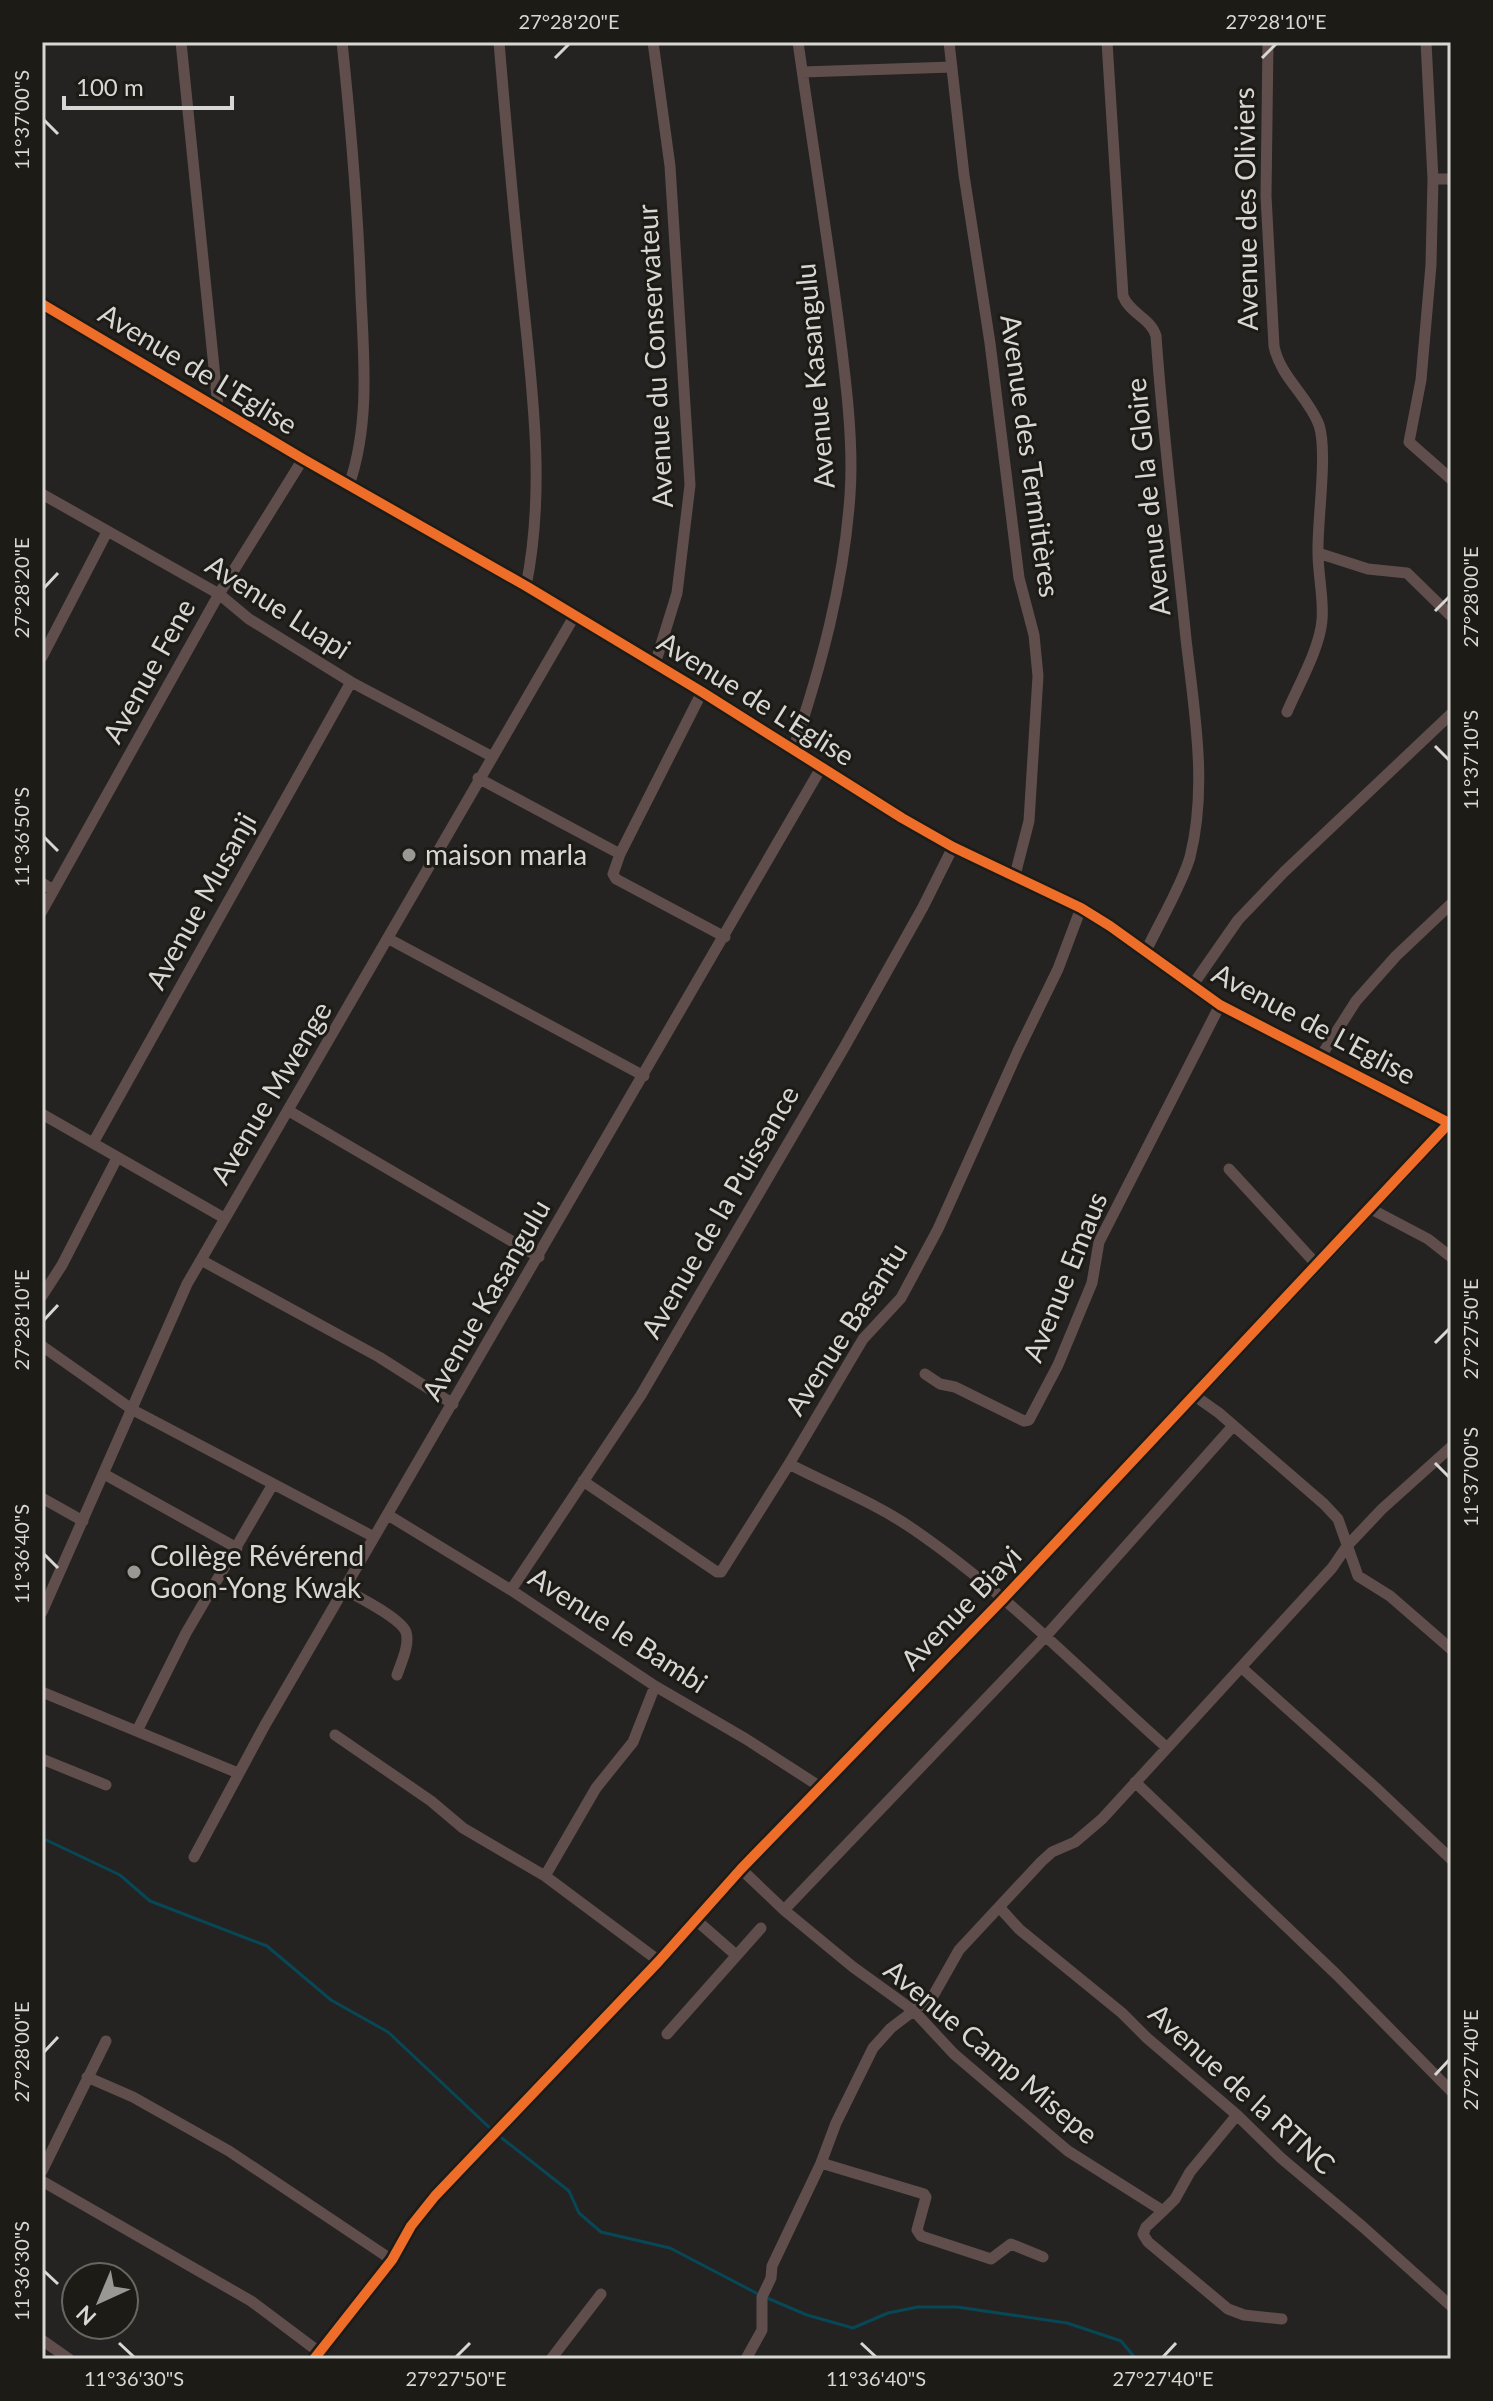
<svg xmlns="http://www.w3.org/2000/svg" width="1493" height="2401" font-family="Lato,sans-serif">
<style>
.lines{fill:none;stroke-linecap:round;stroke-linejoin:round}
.stream{stroke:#074756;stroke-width:3}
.minor{stroke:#604e4c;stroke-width:11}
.tertiary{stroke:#604e4c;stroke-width:14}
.cycleway-casing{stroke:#1d1b15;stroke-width:15}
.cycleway{stroke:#ee6e29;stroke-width:10}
.ticks{fill:none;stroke:#d9d7d4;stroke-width:3}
.poi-dot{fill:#9a9895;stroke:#1d1b15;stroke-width:3}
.labels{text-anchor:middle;stroke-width:6;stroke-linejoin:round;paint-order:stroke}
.street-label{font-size:28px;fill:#d9d7d4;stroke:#1d1b15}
.poi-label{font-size:28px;fill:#d9d7d4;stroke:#1d1b15;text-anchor:start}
.neatline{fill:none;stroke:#d9d7d4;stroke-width:3}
.ticks-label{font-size:20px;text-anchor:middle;fill:#d9d7d4}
</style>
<rect width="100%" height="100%" fill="#252321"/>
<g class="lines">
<path class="stream" d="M 42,1838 L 120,1875 L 150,1901 L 267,1946 L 331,2000 L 388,2032 L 492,2130
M 498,2135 L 569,2191 L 579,2213 L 601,2232 L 670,2248 L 760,2295
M 767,2298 L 807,2315 L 853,2328 L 888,2313 L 918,2307 L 957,2307 L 1067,2323 L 1121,2341 L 1136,2359"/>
<path class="minor" d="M 181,42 L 218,407
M 342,42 C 351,127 358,212 361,297 C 364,359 370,425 349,485
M 499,42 C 506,125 513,207 522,290 C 532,388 546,489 526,586
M 653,42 L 670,166 L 690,485 L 677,593 L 655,664
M 949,42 L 964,175 L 990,343 L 1019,578 L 1034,635 L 1038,676 L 1029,821 L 1015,875
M 1107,42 L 1123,296 C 1130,314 1151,318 1156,336 C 1163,437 1176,538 1186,639 C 1194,710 1208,786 1190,857 C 1182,885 1159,923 1146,951
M 1268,42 L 1266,196 L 1274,346 C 1280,377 1308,396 1319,425 C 1328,453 1317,521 1318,553 C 1318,575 1324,599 1322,620 C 1320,648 1298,686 1287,712
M 1426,42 L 1433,179 L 1431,265 L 1421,380 L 1409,442 L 1451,479
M 803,72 L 952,67
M 1433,179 L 1451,179
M 42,494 L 219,594 L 249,619 L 351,682 L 491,756
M 1318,553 L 1368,569 L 1407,573 L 1451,616
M 42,657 L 107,532
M 793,750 C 821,667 844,583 850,495 C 854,440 845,374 838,319 C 826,227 811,134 798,42
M 478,778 L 620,854 L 613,874 L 616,879 L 725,937
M 620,854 L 702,692
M 42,883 L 53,890
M 42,911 L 219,594 L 303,459
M 389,939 L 644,1076
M 1192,986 L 1238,920 L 1284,872 L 1451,714
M 1321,1056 L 1356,1001 L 1396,956 L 1451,904
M 289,1111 L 539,1257
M 42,1114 L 224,1218
M 93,1143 L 351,682
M 1229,1169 L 1318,1266
M 1371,1209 L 1428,1239 L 1451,1257
M 201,1260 L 379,1357 L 453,1404
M 42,1296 L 62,1265 L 117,1158
M 42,1346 L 133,1410 L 374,1537
M 925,1374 L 940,1384 L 955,1387 L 1024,1421 L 1029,1420 L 1058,1365 L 1092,1283 L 1099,1242 L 1220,1005
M 1195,1396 L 1219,1413 L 1324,1504 L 1338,1519 L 1358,1576 L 1390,1596 L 1451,1649
M 789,1464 C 830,1485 875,1503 913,1529 C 1005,1592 1083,1673 1166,1747
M 104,1474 L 237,1548
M 583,1481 L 717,1572 L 721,1572 L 789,1464 L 863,1339 L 901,1298 L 938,1229 L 1018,1051 L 1058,969 L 1081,908
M 42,1498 L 83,1521
M 388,1515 L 511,1590 L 655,1686 L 746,1739 L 822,1788
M 344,1589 C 358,1597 401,1618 406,1632 C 410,1645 401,1663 397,1675
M 511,1590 L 641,1395 L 845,1046 L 923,907 L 953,847
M 42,1612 L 187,1284 L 575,615
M 1242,1668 L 1376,1788 L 1451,1859
M 42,1692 L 238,1773
M 137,1731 L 186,1633 L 273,1484
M 335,1735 L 431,1801 L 463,1828 L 545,1876 L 659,1961
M 42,1759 L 106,1785
M 1135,1782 L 1337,1975 L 1451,2091
M 194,1857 L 265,1725 L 821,768
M 741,1869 L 784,1910 L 853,1967 L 914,2011 L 954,2054 L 1068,2151 L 1163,2211 L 1175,2199 L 1190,2172 L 1237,2115
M 545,1876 L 596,1788 L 633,1742 L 655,1686
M 1000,1908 L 1019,1929 L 1122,2013 L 1147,2038 L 1237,2115 L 1281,2158 L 1363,2227 L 1451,2306
M 784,1910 L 1045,1637 L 1233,1426
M 696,1920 L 736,1955
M 667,2034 L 761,1928
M 87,2077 L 133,2097 L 229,2151 L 392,2260
M 821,2163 L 924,2194 L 926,2197 L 917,2230 L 921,2236 L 991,2259 L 1011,2244 L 1043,2257
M 42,2171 L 106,2041
M 42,2181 L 251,2301 L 319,2352
M 1163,2211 L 1146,2227 L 1143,2234 L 1148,2242 L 1228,2309 L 1244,2315 L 1282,2319
M 42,2340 L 69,2359
M 551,2359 L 601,2294
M 746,2359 L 762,2330 L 762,2297 L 771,2278 L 772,2266 L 821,2163 L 836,2123 L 873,2048 L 891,2028 L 933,1996 L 959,1950 L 1041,1862 L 1052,1852 L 1075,1842 L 1102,1819 L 1332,1568 L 1347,1546 L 1382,1509 L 1451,1447"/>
<path class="tertiary" d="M 42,304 L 303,459 L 526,586 L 702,692 L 902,818 L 953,847 L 1081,908 L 1110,926 L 1220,1005 L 1451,1124
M 314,2359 L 392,2260 L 411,2226 L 435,2196 L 659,1961 L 741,1869 L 1004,1598 L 1450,1123"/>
<defs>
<path id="cycleway" d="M 42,304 L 303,459 L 526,586 L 702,692 L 902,818 L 953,847 L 1081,908 L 1110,926 L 1220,1005 L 1451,1124
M 314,2359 L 392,2260 L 411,2226 L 435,2196 L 659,1961 L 741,1869 L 1004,1598 L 1451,1121"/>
</defs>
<use href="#cycleway" class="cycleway-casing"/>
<use href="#cycleway" class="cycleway"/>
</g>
<path class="ticks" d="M 555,58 L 569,44M 1262,58 L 1276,44M 44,120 L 58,134M 44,588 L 58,573M 1435,611 L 1449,597M 1435,746 L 1449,760M 44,837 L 58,851M 44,1320 L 58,1305M 1435,1343 L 1449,1329M 1435,1463 L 1449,1477M 44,1554 L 58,1568M 44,2052 L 58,2037M 1435,2075 L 1449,2060M 44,2271 L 58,2284M 119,2343 L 134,2357M 861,2343 L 876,2357M 456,2357 L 470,2343M 1163,2357 L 1176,2343"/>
<g class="poi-dot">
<circle cx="409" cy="855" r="8"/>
<circle cx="134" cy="1572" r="8"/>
</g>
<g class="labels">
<g class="street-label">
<text transform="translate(1246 209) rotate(-91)" y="10">Avenue des Oliviers</text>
<text transform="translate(655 356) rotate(-93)" y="10">Avenue du Conservateur</text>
<text transform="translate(198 369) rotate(31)" y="10">Avenue de L'Eglise</text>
<text transform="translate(815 376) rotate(-95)" y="10">Avenue Kasangulu</text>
<text transform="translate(1030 456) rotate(82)" y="10">Avenue des Termitières</text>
<text transform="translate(1148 497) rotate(-96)" y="10">Avenue de la Gloire</text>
<text transform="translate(278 607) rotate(33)" y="10">Avenue Luapi</text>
<text transform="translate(149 671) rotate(-61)" y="10">Avenue Fene</text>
<text transform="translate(756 699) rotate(32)" y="10">Avenue de L'Eglise</text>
<text transform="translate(201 901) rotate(-61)" y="10">Avenue Musanji</text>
<text transform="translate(1314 1024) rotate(28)" y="10">Avenue de L'Eglise</text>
<text transform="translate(271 1093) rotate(-59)" y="10">Avenue Mwenge</text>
<text transform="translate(720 1212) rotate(-60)" y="10">Avenue de la Puissance</text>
<text transform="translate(1065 1277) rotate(-68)" y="10">Avenue Emaus</text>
<text transform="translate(486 1300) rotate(-60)" y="10">Avenue Kasangulu</text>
<text transform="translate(846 1329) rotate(-57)" y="10">Avenue Basantu</text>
<text transform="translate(961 1608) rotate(-46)" y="10">Avenue Biayi</text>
<text transform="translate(618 1630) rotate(33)" y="10">Avenue le Bambi</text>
<text transform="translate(991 2052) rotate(40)" y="10">Avenue Camp Misepe</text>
<text transform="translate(1242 2089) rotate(42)" y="10">Avenue de la RTNC</text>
</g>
<g class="poi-label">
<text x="425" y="865">maison marla</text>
<text x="150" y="1566">Collège Révérend<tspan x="150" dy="32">Goon-Yong Kwak</tspan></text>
</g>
</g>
<rect width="1493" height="2401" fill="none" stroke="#1d1b15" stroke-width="88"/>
<g transform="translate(100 2301) rotate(224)"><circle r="38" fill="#1d1b15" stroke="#686661" stroke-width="2"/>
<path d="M0-6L14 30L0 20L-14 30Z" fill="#9a9895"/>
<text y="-12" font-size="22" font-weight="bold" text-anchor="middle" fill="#d9d7d4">N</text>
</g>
<path d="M64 96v12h168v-12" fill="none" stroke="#d9d7d4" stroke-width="4"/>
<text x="76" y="96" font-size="24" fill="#d9d7d4" stroke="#1d1b15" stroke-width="6" paint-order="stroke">100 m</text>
<rect x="44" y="44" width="1405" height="2313" class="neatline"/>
<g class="ticks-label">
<text x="569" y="29">27°28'20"E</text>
<text x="1276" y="29">27°28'10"E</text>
<text transform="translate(22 120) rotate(-90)" y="7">11°37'00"S</text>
<text transform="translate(22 588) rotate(-90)" y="7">27°28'20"E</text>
<text transform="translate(1471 597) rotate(-90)" y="7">27°28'00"E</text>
<text transform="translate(1471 760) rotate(-90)" y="7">11°37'10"S</text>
<text transform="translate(22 837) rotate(-90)" y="7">11°36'50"S</text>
<text transform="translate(22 1320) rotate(-90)" y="7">27°28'10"E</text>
<text transform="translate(1471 1329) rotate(-90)" y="7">27°27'50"E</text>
<text transform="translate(1471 1477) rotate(-90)" y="7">11°37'00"S</text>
<text transform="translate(22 1554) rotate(-90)" y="7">11°36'40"S</text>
<text transform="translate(22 2052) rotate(-90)" y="7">27°28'00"E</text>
<text transform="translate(1471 2060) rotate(-90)" y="7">27°27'40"E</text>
<text transform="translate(22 2271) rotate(-90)" y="7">11°36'30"S</text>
<text x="134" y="2386">11°36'30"S</text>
<text x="456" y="2386">27°27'50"E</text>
<text x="876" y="2386">11°36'40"S</text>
<text x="1163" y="2386">27°27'40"E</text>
</g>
</svg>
